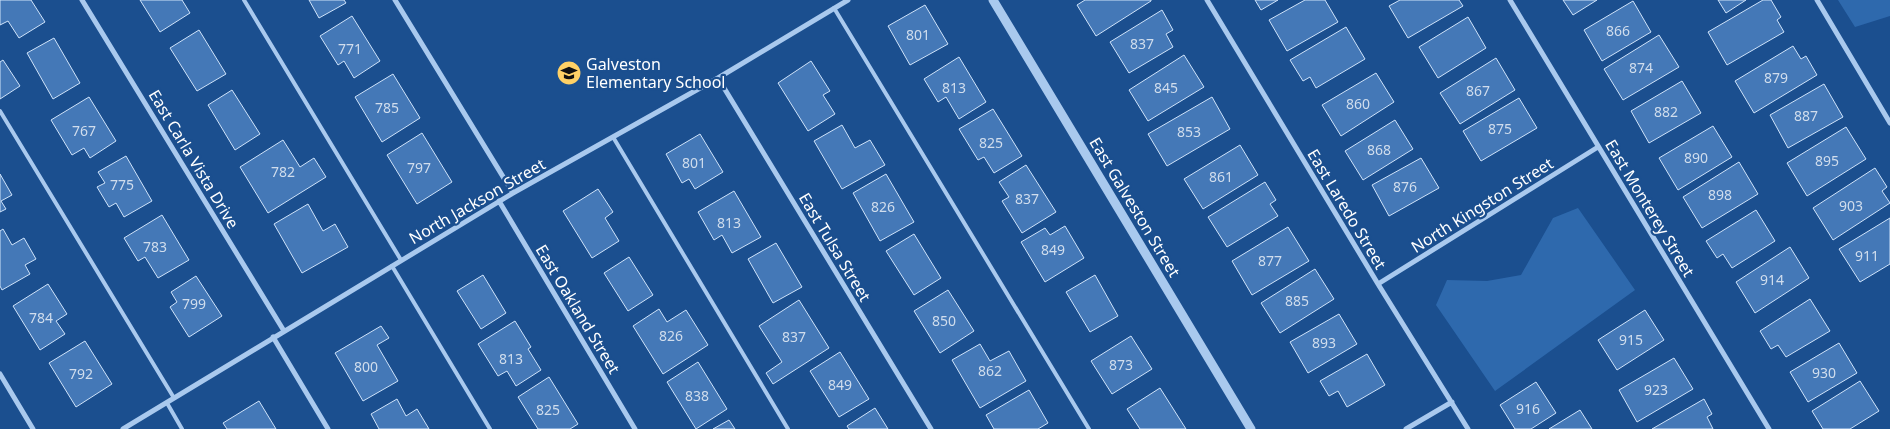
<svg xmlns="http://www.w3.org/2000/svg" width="1890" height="429" font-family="'Noto Sans',sans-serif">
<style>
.green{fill:#2e69ad}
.building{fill:#4478b7;stroke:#cfe3fa}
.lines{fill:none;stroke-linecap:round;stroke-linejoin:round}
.service{stroke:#a9c9ee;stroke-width:4}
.minor{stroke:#a9c9ee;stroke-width:5}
.tertiary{stroke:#a9c9ee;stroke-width:9}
.labels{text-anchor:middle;stroke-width:4.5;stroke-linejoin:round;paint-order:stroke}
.number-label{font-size:14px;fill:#d0dded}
.poi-label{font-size:16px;fill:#fff;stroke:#1b4f8f;text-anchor:start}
.street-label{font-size:16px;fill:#fff;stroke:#1b4f8f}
</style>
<rect width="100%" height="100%" fill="#1b4f8f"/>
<path class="green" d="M 1838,0 L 1890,0 L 1890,16 L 1855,27 Z
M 1578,208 L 1635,290 L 1495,391 L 1436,305 L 1447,280 L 1487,281 L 1521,275 L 1553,218 Z"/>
<path class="building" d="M 0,0 L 31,0 L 45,22 L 19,38 L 8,21 L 0,25 Z
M 140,0 L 182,0 L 190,13 L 160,32 Z
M 309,0 L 344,0 L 346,3 L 319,18 Z
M 1085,0 L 1151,0 L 1151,1 L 1096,36 L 1077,5 Z
M 1255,0 L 1278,0 L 1261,10 Z
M 1305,0 L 1325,0 L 1338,22 L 1287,51 L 1269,20 Z
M 1400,0 L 1459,0 L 1463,6 L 1408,38 L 1389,6 Z
M 1563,0 L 1597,0 L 1573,15 Z
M 1718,0 L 1746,0 L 1726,13 Z
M 1763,0 L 1771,0 L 1781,17 L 1777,20 L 1784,32 L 1727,65 L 1708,32 Z
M 1633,1 L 1651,32 L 1602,61 L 1584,30 Z
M 925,5 L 948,44 L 910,65 L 888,26 Z
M 1162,10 L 1173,30 L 1166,34 L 1173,47 L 1129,73 L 1110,42 Z
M 352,16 L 380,61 L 354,78 L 344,61 L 338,65 L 320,36 Z
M 1468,17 L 1486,48 L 1438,78 L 1419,47 Z
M 1346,27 L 1365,59 L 1316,88 L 1310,77 L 1303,81 L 1290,60 Z
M 199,30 L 226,74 L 197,91 L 170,48 Z
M 1659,35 L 1679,67 L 1623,100 L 1604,69 Z
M 54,38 L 80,83 L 53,99 L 27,53 Z
M 1793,46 L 1801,59 L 1806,56 L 1817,75 L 1754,113 L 1735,81 Z
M 1184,55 L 1204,87 L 1148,121 L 1129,90 Z
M 959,57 L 986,102 L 959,119 L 946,97 L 938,102 L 924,79 Z
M 1496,58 L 1515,90 L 1460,124 L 1440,93 Z
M 3,60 L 20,86 L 0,99 L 0,62 Z
M 811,61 L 830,91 L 823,95 L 835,114 L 808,131 L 778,83 Z
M 1376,73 L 1394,102 L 1341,136 L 1322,105 Z
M 393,74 L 420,118 L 382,142 L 355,97 Z
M 1682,81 L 1701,113 L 1649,143 L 1631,111 Z
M 1824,84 L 1843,117 L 1788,148 L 1770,115 Z
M 232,90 L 260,134 L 235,150 L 208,105 Z
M 89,97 L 116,141 L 90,158 L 84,148 L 72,155 L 51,120 Z
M 1212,97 L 1230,129 L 1167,166 L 1148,134 Z
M 1519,98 L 1537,128 L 1481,161 L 1463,131 Z
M 993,109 L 1022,156 L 994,173 L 984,157 L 978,160 L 959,129 Z
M 1395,120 L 1413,149 L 1363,180 L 1345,151 Z
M 842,125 L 855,148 L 870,140 L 885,165 L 842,189 L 814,141 Z
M 1713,126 L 1732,157 L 1678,190 L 1659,158 Z
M 1846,127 L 1866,159 L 1807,196 L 1787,163 Z
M 422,133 L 452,182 L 417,204 L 387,155 Z
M 700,134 L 723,172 L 695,189 L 689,179 L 682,183 L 666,154 Z
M 283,140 L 300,167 L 314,158 L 326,177 L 268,213 L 240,167 Z
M 1240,145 L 1258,175 L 1203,209 L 1184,179 Z
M 126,156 L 152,201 L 124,217 L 116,203 L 109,207 L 97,187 L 105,183 L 98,172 Z
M 1421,158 L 1439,188 L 1389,216 L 1372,185 Z
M 1739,162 L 1758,194 L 1702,228 L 1683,197 Z
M 1026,165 L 1056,212 L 1022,233 L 1002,201 L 1009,197 L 999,182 Z
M 1875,168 L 1887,187 L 1882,191 L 1890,203 L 1833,240 L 1813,208 Z
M 0,174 L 12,195 L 1,201 L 6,209 L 0,212 Z
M 886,174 L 914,222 L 880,241 L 853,193 Z
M 1265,182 L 1276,200 L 1270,204 L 1278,216 L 1227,247 L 1208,217 Z
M 598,189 L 613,212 L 605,218 L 619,241 L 592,258 L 563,211 Z
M 734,191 L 761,237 L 732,253 L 722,235 L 714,240 L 698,212 Z
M 308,204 L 323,231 L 335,224 L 348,247 L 302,273 L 274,224 Z
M 1756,210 L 1775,241 L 1732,268 L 1723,254 L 1717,258 L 1706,241 Z
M 162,215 L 189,260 L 158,278 L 145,257 L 138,261 L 124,238 Z
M 1890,218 L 1890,264 L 1860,282 L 1839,249 Z
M 1065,226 L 1084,258 L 1045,282 L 1021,242 L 1045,228 L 1050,235 Z
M 1288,227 L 1309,261 L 1252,295 L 1232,261 Z
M 3,229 L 12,245 L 24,238 L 36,259 L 25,265 L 30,274 L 2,290 L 0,286 L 0,231 Z
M 914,234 L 941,278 L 914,295 L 886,251 Z
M 776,243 L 802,287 L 773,303 L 748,259 Z
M 1790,247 L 1809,278 L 1755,313 L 1736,282 Z
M 629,257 L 653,295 L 628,311 L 604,273 Z
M 1315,269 L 1334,299 L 1280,333 L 1261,303 Z
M 483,275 L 506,313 L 481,329 L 457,291 Z
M 1095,275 L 1118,316 L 1090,332 L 1066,292 Z
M 196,276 L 222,316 L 189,337 L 170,307 L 177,302 L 171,292 Z
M 48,284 L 67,314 L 56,321 L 65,334 L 40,350 L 13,306 Z
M 948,290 L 974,331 L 940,353 L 914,311 Z
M 1810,299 L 1830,331 L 1786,357 L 1778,345 L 1771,349 L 1760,331 Z
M 799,300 L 829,348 L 773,384 L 766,373 L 782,362 L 759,326 Z
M 659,309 L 667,322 L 686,310 L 708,345 L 663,374 L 633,326 Z
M 1645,310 L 1664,340 L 1617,370 L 1598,340 Z
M 1339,314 L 1357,344 L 1308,373 L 1290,342 Z
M 515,321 L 531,347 L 528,349 L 541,370 L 516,386 L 507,371 L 498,376 L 478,344 Z
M 381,326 L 389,338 L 377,345 L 398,381 L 363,401 L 335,353 Z
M 1131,336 L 1152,369 L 1112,394 L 1091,361 Z
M 85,341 L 112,384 L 76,407 L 49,363 Z
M 1839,343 L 1857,373 L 1808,402 L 1790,372 Z
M 980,344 L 990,361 L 1009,351 L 1026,381 L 980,408 L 952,360 Z
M 840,352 L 869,399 L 839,417 L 810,371 Z
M 1367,354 L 1385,385 L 1347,407 L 1338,391 L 1329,396 L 1320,381 Z
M 1674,358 L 1693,389 L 1637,422 L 1619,390 Z
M 698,362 L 727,409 L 696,429 L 667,382 Z
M 549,377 L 578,424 L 570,429 L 538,429 L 518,397 Z
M 1860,381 L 1879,411 L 1850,429 L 1823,429 L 1812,411 Z
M 1536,382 L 1556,413 L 1531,429 L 1515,429 L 1500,405 Z
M 1160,388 L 1186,429 L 1140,429 L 1127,409 Z
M 1029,390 L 1048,423 L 1038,429 L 994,429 L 986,415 Z
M 397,399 L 406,416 L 417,409 L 429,429 L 379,429 L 371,414 Z
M 1704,399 L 1712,414 L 1707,417 L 1713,429 L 1652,429 Z
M 259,401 L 276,429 L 227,429 L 223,423 Z
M 875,408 L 888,429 L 849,429 L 847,426 Z
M 1580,410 L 1592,429 L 1549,429 Z
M 729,420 L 735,429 L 713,429 Z"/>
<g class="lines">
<path class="service" d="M 244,0 L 401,260
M 834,8 L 1089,429
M 0,111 L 174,398
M 613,137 L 788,429
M 392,266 L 490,429
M 167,403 L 182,429"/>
<path class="minor" d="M 82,0 L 284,331
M 395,0 L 513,193
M 1207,0 L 1378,284 L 1468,429
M 1510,0 L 1769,429
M 1817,0 L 1890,123
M 718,78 L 931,429
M 499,201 L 635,429
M 1378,284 L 1598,147
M 273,337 L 328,429
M 0,374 L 33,429
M 123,429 L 513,193 L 718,78 L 848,0
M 1406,429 L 1452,402"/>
<path class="tertiary" d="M 993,0 L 1251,429"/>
</g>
<defs>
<symbol id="school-disc" viewBox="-11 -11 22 22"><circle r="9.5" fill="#ffd166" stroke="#1b4f8f"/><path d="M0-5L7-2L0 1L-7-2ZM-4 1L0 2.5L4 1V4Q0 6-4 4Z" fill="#111"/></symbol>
</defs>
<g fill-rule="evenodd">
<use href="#school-disc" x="555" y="59" width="28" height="28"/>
</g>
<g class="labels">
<g class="number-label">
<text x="1618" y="36">866</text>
<text x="918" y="40">801</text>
<text x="1142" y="49">837</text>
<text x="350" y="54">771</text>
<text x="1641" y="73">874</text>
<text x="1776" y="83">879</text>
<text x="954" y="93">813</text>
<text x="1166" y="93">845</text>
<text x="1478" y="96">867</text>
<text x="1358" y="109">860</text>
<text x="387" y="113">785</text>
<text x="1666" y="117">882</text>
<text x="1806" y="121">887</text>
<text x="1500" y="134">875</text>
<text x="84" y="136">767</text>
<text x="1189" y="137">853</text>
<text x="991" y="148">825</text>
<text x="1379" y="155">868</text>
<text x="1696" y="163">890</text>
<text x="1827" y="166">895</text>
<text x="694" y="168">801</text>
<text x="419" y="173">797</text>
<text x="283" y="177">782</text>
<text x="1221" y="182">861</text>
<text x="122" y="190">775</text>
<text x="1405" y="192">876</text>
<text x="1720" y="200">898</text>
<text x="1027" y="204">837</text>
<text x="1851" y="211">903</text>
<text x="883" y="212">826</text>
<text x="729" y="228">813</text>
<text x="155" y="252">783</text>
<text x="1053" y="255">849</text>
<text x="1867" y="261">911</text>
<text x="1270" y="266">877</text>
<text x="1772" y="285">914</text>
<text x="1297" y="306">885</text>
<text x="194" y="309">799</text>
<text x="41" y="323">784</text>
<text x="944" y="326">850</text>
<text x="671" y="341">826</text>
<text x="794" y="342">837</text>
<text x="1631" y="345">915</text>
<text x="1324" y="348">893</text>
<text x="511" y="364">813</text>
<text x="1121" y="370">873</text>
<text x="366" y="372">800</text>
<text x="990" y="376">862</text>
<text x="1824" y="378">930</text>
<text x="81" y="379">792</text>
<text x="840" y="390">849</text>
<text x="1656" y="395">923</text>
<text x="697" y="401">838</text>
<text x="1528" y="414">916</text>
<text x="548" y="415">825</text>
</g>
<g class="poi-label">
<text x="586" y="70">Galveston<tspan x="586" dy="18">Elementary School</tspan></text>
</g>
<g class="street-label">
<text transform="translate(194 159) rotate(59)" y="6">East Carla Vista Drive</text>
<text transform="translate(477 201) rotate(-30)" y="6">North Jackson Street</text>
<text transform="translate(1482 205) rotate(-32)" y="6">North Kingston Street</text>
<text transform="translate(1135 207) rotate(59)" y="6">East Galveston Street</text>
<text transform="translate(1650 208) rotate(59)" y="6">East Monterey Street</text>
<text transform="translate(1347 209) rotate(59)" y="6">East Laredo Street</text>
<text transform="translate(835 247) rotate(59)" y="6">East Tulsa Street</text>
<text transform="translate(578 309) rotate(59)" y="6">East Oakland Street</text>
</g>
</g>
</svg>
